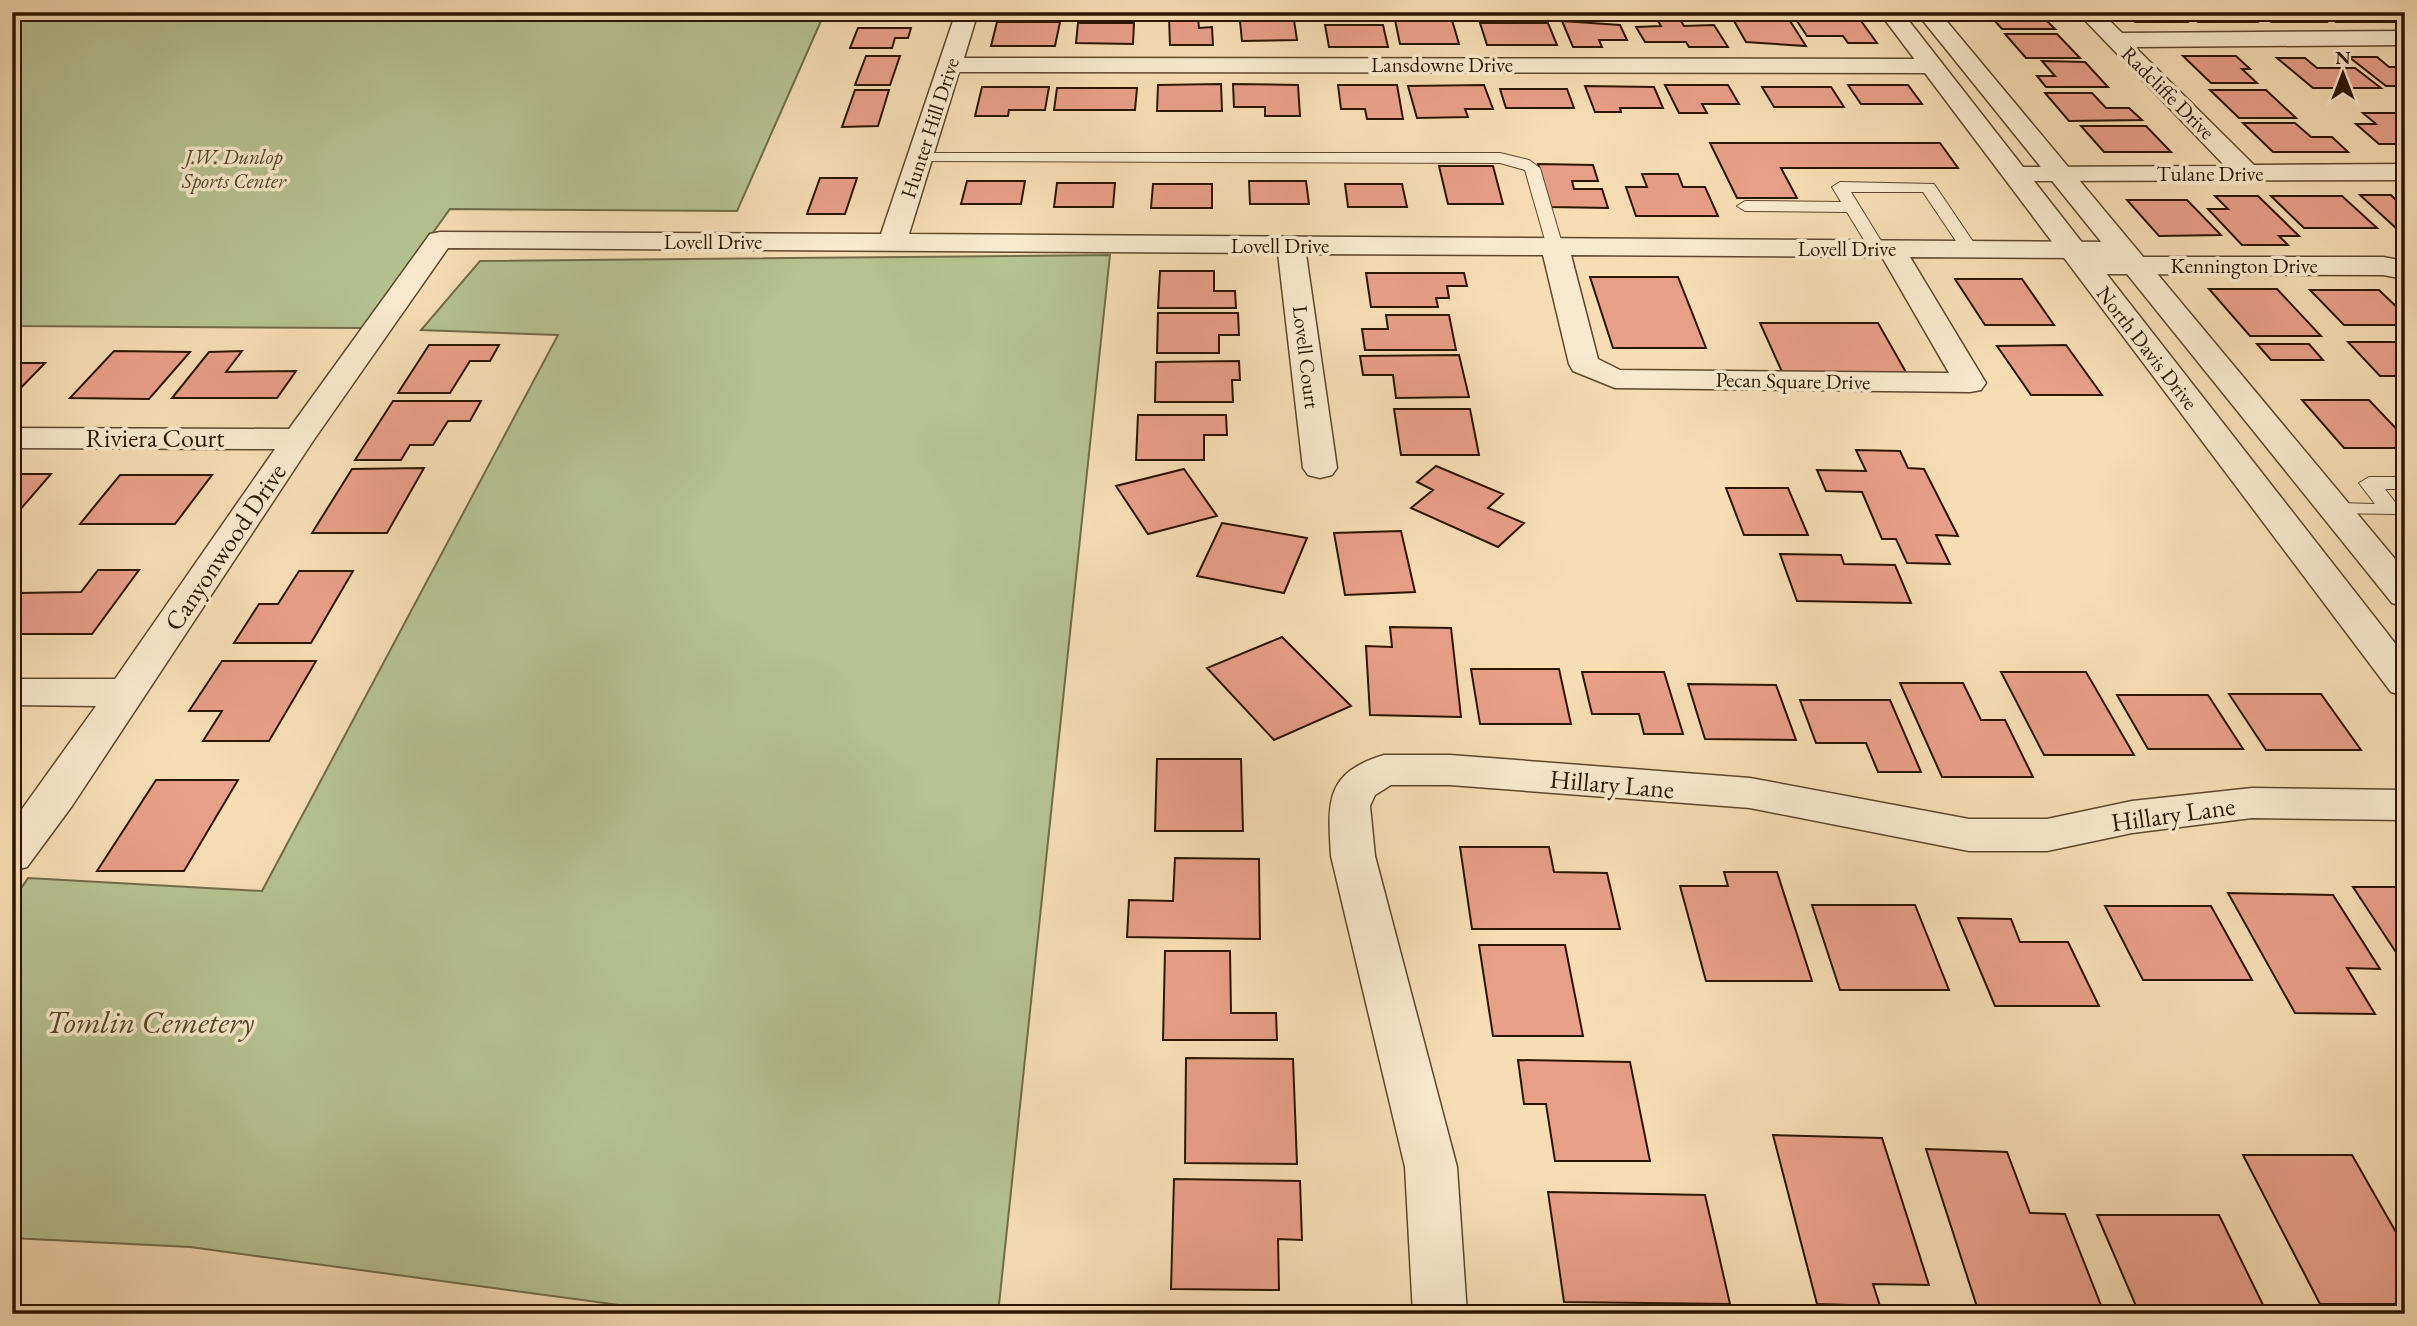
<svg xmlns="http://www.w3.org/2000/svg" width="2417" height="1326" font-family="'EB Garamond',serif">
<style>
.green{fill:#b6c291;stroke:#716c48;stroke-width:2}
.building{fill:#e89f88;stroke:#2c1500;stroke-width:2}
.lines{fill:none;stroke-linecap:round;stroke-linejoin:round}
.service-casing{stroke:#5e472d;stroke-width:2}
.minor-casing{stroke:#5e472d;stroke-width:3}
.tertiary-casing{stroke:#5e472d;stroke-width:3}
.service{fill:#f9e9ce;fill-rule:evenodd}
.minor{fill:#f9e9ce;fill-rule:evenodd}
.tertiary{fill:#f9e9ce;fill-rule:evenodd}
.labels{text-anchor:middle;stroke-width:7;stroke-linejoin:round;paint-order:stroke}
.far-street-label{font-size:21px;fill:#2c1500;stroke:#f9e9ce}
.far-park-label{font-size:21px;font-style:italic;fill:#55492c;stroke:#f9e9ce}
.street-label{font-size:26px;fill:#2c1500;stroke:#f9e9ce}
.near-park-label{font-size:32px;font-style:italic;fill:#55492c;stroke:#f9e9ce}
</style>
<rect width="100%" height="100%" fill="#f6ddb4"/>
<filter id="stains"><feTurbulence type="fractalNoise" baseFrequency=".00286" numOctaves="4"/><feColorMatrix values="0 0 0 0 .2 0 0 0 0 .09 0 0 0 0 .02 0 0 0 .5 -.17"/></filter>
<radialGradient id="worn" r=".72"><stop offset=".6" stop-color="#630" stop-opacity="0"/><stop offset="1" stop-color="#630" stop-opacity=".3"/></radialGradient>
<path class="green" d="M 12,12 L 825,12 L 737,211 L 450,209 L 364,328 L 12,326 Z
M 1110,255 L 998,1314 L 686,1314 L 190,1247 L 12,1238 L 12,902 L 28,878 L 262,891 L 558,335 L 421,330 L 480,261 Z"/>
<path class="building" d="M 878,12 L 920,12 L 918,17 L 876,17 Z
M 1253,12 L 1283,12 L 1283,20 L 1294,20 L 1297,40 L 1242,41 L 1240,21 L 1254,20 Z
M 1987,12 L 2038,12 L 2055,29 L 2002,29 Z
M 2124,12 L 2176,12 L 2187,22 L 2135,22 Z
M 2187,12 L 2245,12 L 2257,22 L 2198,22 Z
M 2260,12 L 2314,12 L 2326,22 L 2271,22 Z
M 2324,12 L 2382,12 L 2395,22 L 2336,22 Z
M 1169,18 L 1198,18 L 1199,28 L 1212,27 L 1213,45 L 1170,45 Z
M 1395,20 L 1452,20 L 1459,44 L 1400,44 Z
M 1562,21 L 1620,25 L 1627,40 L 1599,40 L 1602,47 L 1573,47 Z
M 1658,21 L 1681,21 L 1684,26 L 1714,25 L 1728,47 L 1689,47 L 1686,42 L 1645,42 L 1636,27 L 1661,26 Z
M 1734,21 L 1790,21 L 1806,46 L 1746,42 Z
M 1797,21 L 1861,21 L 1877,43 L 1848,43 L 1843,36 L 1807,36 Z
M 997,22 L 1060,22 L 1055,46 L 991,46 Z
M 1078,23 L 1134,23 L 1133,44 L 1076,43 Z
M 1480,23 L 1548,23 L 1557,45 L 1487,45 Z
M 1325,25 L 1383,25 L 1388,47 L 1329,47 Z
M 858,28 L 911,28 L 908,38 L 895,38 L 892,48 L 850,48 Z
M 2005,34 L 2057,34 L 2080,58 L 2026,58 Z
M 866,56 L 900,56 L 890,85 L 855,85 Z
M 2183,56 L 2236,56 L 2250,69 L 2242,69 L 2257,83 L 2211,83 Z
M 2349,57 L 2377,57 L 2389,67 L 2405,67 L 2405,86 L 2386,86 Z
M 2277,58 L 2305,58 L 2317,68 L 2355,68 L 2381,88 L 2313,88 Z
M 2042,61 L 2085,62 L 2108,87 L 2046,87 L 2037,76 L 2055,76 Z
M 1221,84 L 1222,111 L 1157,111 L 1158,85 Z
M 1233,84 L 1298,85 L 1300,116 L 1265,116 L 1265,107 L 1234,107 Z
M 1338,85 L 1397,85 L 1403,119 L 1367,119 L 1365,109 L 1341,109 Z
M 1484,85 L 1493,109 L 1465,109 L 1468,117 L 1417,118 L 1408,86 Z
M 1665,85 L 1728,85 L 1739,104 L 1702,104 L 1707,113 L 1679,113 Z
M 1848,85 L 1908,85 L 1922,104 L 1861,104 Z
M 1585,86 L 1654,87 L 1663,108 L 1620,108 L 1621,112 L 1595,112 Z
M 982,87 L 1049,87 L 1045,110 L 1009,110 L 1008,116 L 975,116 Z
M 1762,87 L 1831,87 L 1844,107 L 1774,107 Z
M 1057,88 L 1137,88 L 1135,110 L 1054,110 Z
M 1500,89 L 1567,89 L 1574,108 L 1506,108 Z
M 855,90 L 889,90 L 878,126 L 842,127 Z
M 2210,90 L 2266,90 L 2296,118 L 2239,118 Z
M 2045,93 L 2092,93 L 2106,108 L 2129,108 L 2142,120 L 2069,121 Z
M 2363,113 L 2396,113 L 2405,120 L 2405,144 L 2379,144 L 2356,124 L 2376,124 Z
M 2243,123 L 2295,123 L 2311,137 L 2332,137 L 2348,152 L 2273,152 Z
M 2081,126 L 2146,126 L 2171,152 L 2104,152 Z
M 1710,143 L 1940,143 L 1958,168 L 1781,168 L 1797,198 L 1737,198 Z
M 1538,164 L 1593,165 L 1598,181 L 1572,181 L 1574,189 L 1602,189 L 1608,208 L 1551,207 Z
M 1439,166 L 1493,166 L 1503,204 L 1448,204 Z
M 1642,174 L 1678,174 L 1683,187 L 1705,187 L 1718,216 L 1636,216 L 1626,187 L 1647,187 Z
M 820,178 L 857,178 L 845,214 L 807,214 Z
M 967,181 L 1025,181 L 1021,204 L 961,204 Z
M 1249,181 L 1306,181 L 1309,204 L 1250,204 Z
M 1057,183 L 1115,183 L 1113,207 L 1054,207 Z
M 1153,184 L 1212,184 L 1212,208 L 1151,208 Z
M 1345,184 L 1402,184 L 1407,207 L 1348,207 Z
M 2360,195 L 2391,195 L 2399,203 L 2405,203 L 2405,230 L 2398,230 Z
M 2215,196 L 2258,196 L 2299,236 L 2279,236 L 2288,245 L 2242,245 L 2208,209 L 2228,209 Z
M 2271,196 L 2342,196 L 2377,228 L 2304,228 Z
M 2127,200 L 2187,200 L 2221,235 L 2159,236 Z
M 1160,271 L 1214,271 L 1214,291 L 1235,291 L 1236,308 L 1158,308 Z
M 1366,273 L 1464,273 L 1467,286 L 1447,286 L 1449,298 L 1436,298 L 1438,307 L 1371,307 Z
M 1590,277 L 1678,277 L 1706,348 L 1613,348 Z
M 1955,279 L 2022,279 L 2054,325 L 1985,325 Z
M 2209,289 L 2277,289 L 2321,336 L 2250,336 Z
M 2310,290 L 2379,290 L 2405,315 L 2405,325 L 2344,325 Z
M 1158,313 L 1238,313 L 1239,335 L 1219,335 L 1219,353 L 1157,353 Z
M 1386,315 L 1449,315 L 1456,350 L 1365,350 L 1362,329 L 1388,329 Z
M 1760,323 L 1878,323 L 1907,374 L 1783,374 Z
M 2348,342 L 2405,342 L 2405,376 L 2380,376 Z
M 2257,344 L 2309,344 L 2323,360 L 2271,360 Z
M 429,345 L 499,345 L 490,361 L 470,361 L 450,393 L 398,393 Z
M 2066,345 L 2102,395 L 2031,395 L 1997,346 Z
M 114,351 L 190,352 L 149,399 L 70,398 Z
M 242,351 L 226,372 L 296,371 L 277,398 L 172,398 L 209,352 Z
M 1459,355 L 1469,397 L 1396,398 L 1393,375 L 1363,375 L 1360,356 Z
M 1239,361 L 1240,380 L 1232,380 L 1233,402 L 1155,402 L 1156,362 Z
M 12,363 L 45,363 L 12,397 Z
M 2302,400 L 2369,400 L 2405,438 L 2405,448 L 2344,448 Z
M 393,401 L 481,401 L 470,421 L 448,421 L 433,445 L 410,445 L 401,460 L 355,460 Z
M 1394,409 L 1470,409 L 1479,455 L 1401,455 Z
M 1138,415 L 1226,415 L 1227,435 L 1204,435 L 1204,460 L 1136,460 Z
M 1856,450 L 1900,451 L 1908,468 L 1924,469 L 1958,536 L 1936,535 L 1950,564 L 1907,563 L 1896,539 L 1882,539 L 1862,492 L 1826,491 L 1817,470 L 1866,471 Z
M 1436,466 L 1503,494 L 1488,508 L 1524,523 L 1498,547 L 1411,508 L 1433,490 L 1417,482 Z
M 424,468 L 387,533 L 312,533 L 352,469 Z
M 1184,469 L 1217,516 L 1148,534 L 1116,486 Z
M 12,474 L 51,474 L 12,519 Z
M 120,475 L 212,475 L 175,524 L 80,524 Z
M 1726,488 L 1788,488 L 1808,535 L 1744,535 Z
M 1222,523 L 1307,538 L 1284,593 L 1197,576 Z
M 1401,531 L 1415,592 L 1345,595 L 1334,533 Z
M 1780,554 L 1841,555 L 1844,564 L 1895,565 L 1911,603 L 1797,601 Z
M 98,570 L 139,570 L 92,634 L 12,634 L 12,600 L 18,593 L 81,592 Z
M 299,571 L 353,571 L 311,643 L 234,643 L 259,604 L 278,604 Z
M 1390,627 L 1451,628 L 1461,717 L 1370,715 L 1366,646 L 1392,647 Z
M 1282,637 L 1351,706 L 1274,740 L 1207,668 Z
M 222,661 L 316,661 L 269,741 L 203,741 L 222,711 L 189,711 Z
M 1471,669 L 1559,669 L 1571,724 L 1480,724 Z
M 1582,672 L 1664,672 L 1683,734 L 1644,734 L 1639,714 L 1592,714 Z
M 2001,672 L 2086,672 L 2134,755 L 2044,755 Z
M 1900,683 L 1963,683 L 1981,720 L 2005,720 L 2033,777 L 1942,777 Z
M 1688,684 L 1776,685 L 1796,740 L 1705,739 Z
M 2229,694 L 2321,694 L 2361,750 L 2266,750 Z
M 2117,695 L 2208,695 L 2243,749 L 2148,749 Z
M 1800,700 L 1890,700 L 1921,772 L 1878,772 L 1866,743 L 1816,743 Z
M 1157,759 L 1241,759 L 1243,831 L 1155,831 Z
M 156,780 L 238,780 L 184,871 L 97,871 Z
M 1460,847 L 1549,847 L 1554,872 L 1607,873 L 1620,929 L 1472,929 Z
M 1175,858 L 1259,859 L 1260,939 L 1127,937 L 1129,900 L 1173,901 Z
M 1724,872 L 1777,872 L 1812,981 L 1706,981 L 1680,886 L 1728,886 Z
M 2353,887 L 2405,887 L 2405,966 Z
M 2228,893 L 2333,895 L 2380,969 L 2347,968 L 2375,1014 L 2295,1013 Z
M 1812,905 L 1915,905 L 1949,990 L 1840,990 Z
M 2105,906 L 2211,906 L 2252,980 L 2143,980 Z
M 1958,918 L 2011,919 L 2020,942 L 2068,942 L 2099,1006 L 1995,1006 Z
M 1479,945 L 1565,945 L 1583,1036 L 1493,1036 Z
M 1165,951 L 1230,951 L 1231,1013 L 1276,1013 L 1277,1040 L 1163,1040 Z
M 1186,1058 L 1293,1059 L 1297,1164 L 1185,1163 Z
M 1518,1060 L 1630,1062 L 1650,1161 L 1555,1161 L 1546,1104 L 1524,1104 Z
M 1773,1135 L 1882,1138 L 1929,1285 L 1873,1284 L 1880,1306 L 1817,1304 Z
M 1926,1149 L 2007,1152 L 2030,1213 L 2065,1214 L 2104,1313 L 1978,1310 Z
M 2243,1155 L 2352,1155 L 2405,1248 L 2405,1304 L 2320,1304 Z
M 1174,1179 L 1300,1181 L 1302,1240 L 1278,1239 L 1279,1290 L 1171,1289 Z
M 1548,1192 L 1705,1195 L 1730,1304 L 1564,1302 Z
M 2097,1215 L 2219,1215 L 2267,1313 L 2139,1313 Z"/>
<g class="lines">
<defs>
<path id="service" d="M 921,153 L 1500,153 L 1529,160 L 1540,168 L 1563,247 L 1555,252 L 1547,247 L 1525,170 L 1500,163 L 916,161 L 916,155 Z
M 1840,182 L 1934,184 L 1978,249 L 1970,254 L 1964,253 L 1923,192 L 1851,192 L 1886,249 L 1878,254 L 1872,253 L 1847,212 L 1745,211 L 1737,206 L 1745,201 L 1841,202 L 1832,187 Z
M 2369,477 L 2405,477 L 2405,489 L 2385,489 L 2401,510 L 2398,514 L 2327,513 L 2324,509 L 2334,503 L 2375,504 L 2359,483 Z"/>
<path id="minor" d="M 956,12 L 978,12 L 964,58 L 1931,59 L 1939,61 L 1943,66 L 1939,71 L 1931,73 L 959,72 L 909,234 L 2120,242 L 2130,244 L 2134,250 L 2127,257 L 2383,257 L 2405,261 L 2405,279 L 2383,275 L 2099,274 L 2089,271 L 2085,265 L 2092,258 L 1910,257 L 1986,383 L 1981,390 L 1970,392 L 1615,388 L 1573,371 L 1569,364 L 1543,255 L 1306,254 L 1337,468 L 1332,475 L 1320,478 L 1308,475 L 1303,468 L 1278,253 L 448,248 L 313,441 L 72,806 L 27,867 L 12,871 L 12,823 L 96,706 L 12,705 L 12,679 L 115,679 L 275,449 L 12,448 L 12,428 L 289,429 L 430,234 L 440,232 L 881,234 ZM 1571,255 L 1882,257 L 1949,373 L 1620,370 L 1598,359 Z
M 2077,12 L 2101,12 L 2122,33 L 2405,31 L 2405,45 L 2135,47 L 2254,165 L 2405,164 L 2405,180 L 2007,181 L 2003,175 L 2007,169 L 2016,167 L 2225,166 Z
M 1384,755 L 1450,755 L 1750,778 L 1969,819 L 2047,819 L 2132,801 L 2252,788 L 2405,790 L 2405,820 L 2252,818 L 2132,833 L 2047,851 L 1969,851 L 1750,808 L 1450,785 L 1391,785 L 1375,795 L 1370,806 L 1375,856 L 1457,1167 L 1467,1314 L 1413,1314 L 1405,1167 L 1331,856 C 1328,803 1324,773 1384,755 Z"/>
<path id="tertiary" d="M 1879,12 L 1902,12 L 2405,656 L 2405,696 L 2391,692 Z
M 1916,12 L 1939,12 L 2405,571 L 2405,607 L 2392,603 Z"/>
</defs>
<use href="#service" class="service-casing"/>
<use href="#minor" class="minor-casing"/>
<use href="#tertiary" class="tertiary-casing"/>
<use href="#service" class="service"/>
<use href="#minor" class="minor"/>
<use href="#tertiary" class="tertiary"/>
</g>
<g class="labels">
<g class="far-street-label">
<text x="1442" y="72">Lansdowne Drive</text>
<text transform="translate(2168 93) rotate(45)" y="7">Radcliffe Drive</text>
<text transform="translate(930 128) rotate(-72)" y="7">Hunter Hill Drive</text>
<text x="2210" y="181">Tulane Drive</text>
<text x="713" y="249">Lovell Drive</text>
<text x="1280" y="253">Lovell Drive</text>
<text x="1847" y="256">Lovell Drive</text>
<text x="2244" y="273">Kennington Drive</text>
<text transform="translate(2147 348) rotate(52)" y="7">North Davis Drive</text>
<text transform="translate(1306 357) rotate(83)" y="7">Lovell Court</text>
<text transform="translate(1793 381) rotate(1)" y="7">Pecan Square Drive</text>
</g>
<g class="far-park-label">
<text x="234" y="164">J.W. Dunlop<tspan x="234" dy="24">Sports Center</tspan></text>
</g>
<g class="street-label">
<text x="155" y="447">Riviera Court</text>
<text transform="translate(225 547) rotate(-56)" y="9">Canyonwood Drive</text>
<text transform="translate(1612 784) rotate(5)" y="9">Hillary Lane</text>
<text transform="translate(2173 814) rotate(-8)" y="9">Hillary Lane</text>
</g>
<g class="near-park-label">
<text x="150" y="1033">Tomlin Cemetery</text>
</g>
</g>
<rect width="2417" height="1326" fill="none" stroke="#f6ddb4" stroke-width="42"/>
<rect x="14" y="14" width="2389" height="1298" fill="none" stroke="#2c1500" stroke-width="3.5"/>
<rect x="21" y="21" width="2375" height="1284" fill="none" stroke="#2c1500" stroke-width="2"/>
<g transform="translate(2343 74)" stroke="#f9e9ce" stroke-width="5" paint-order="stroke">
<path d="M0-5L12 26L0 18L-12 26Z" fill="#2c1500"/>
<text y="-10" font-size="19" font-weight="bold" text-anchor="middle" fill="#2c1500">N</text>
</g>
<rect width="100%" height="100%" filter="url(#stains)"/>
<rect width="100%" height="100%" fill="url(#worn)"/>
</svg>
